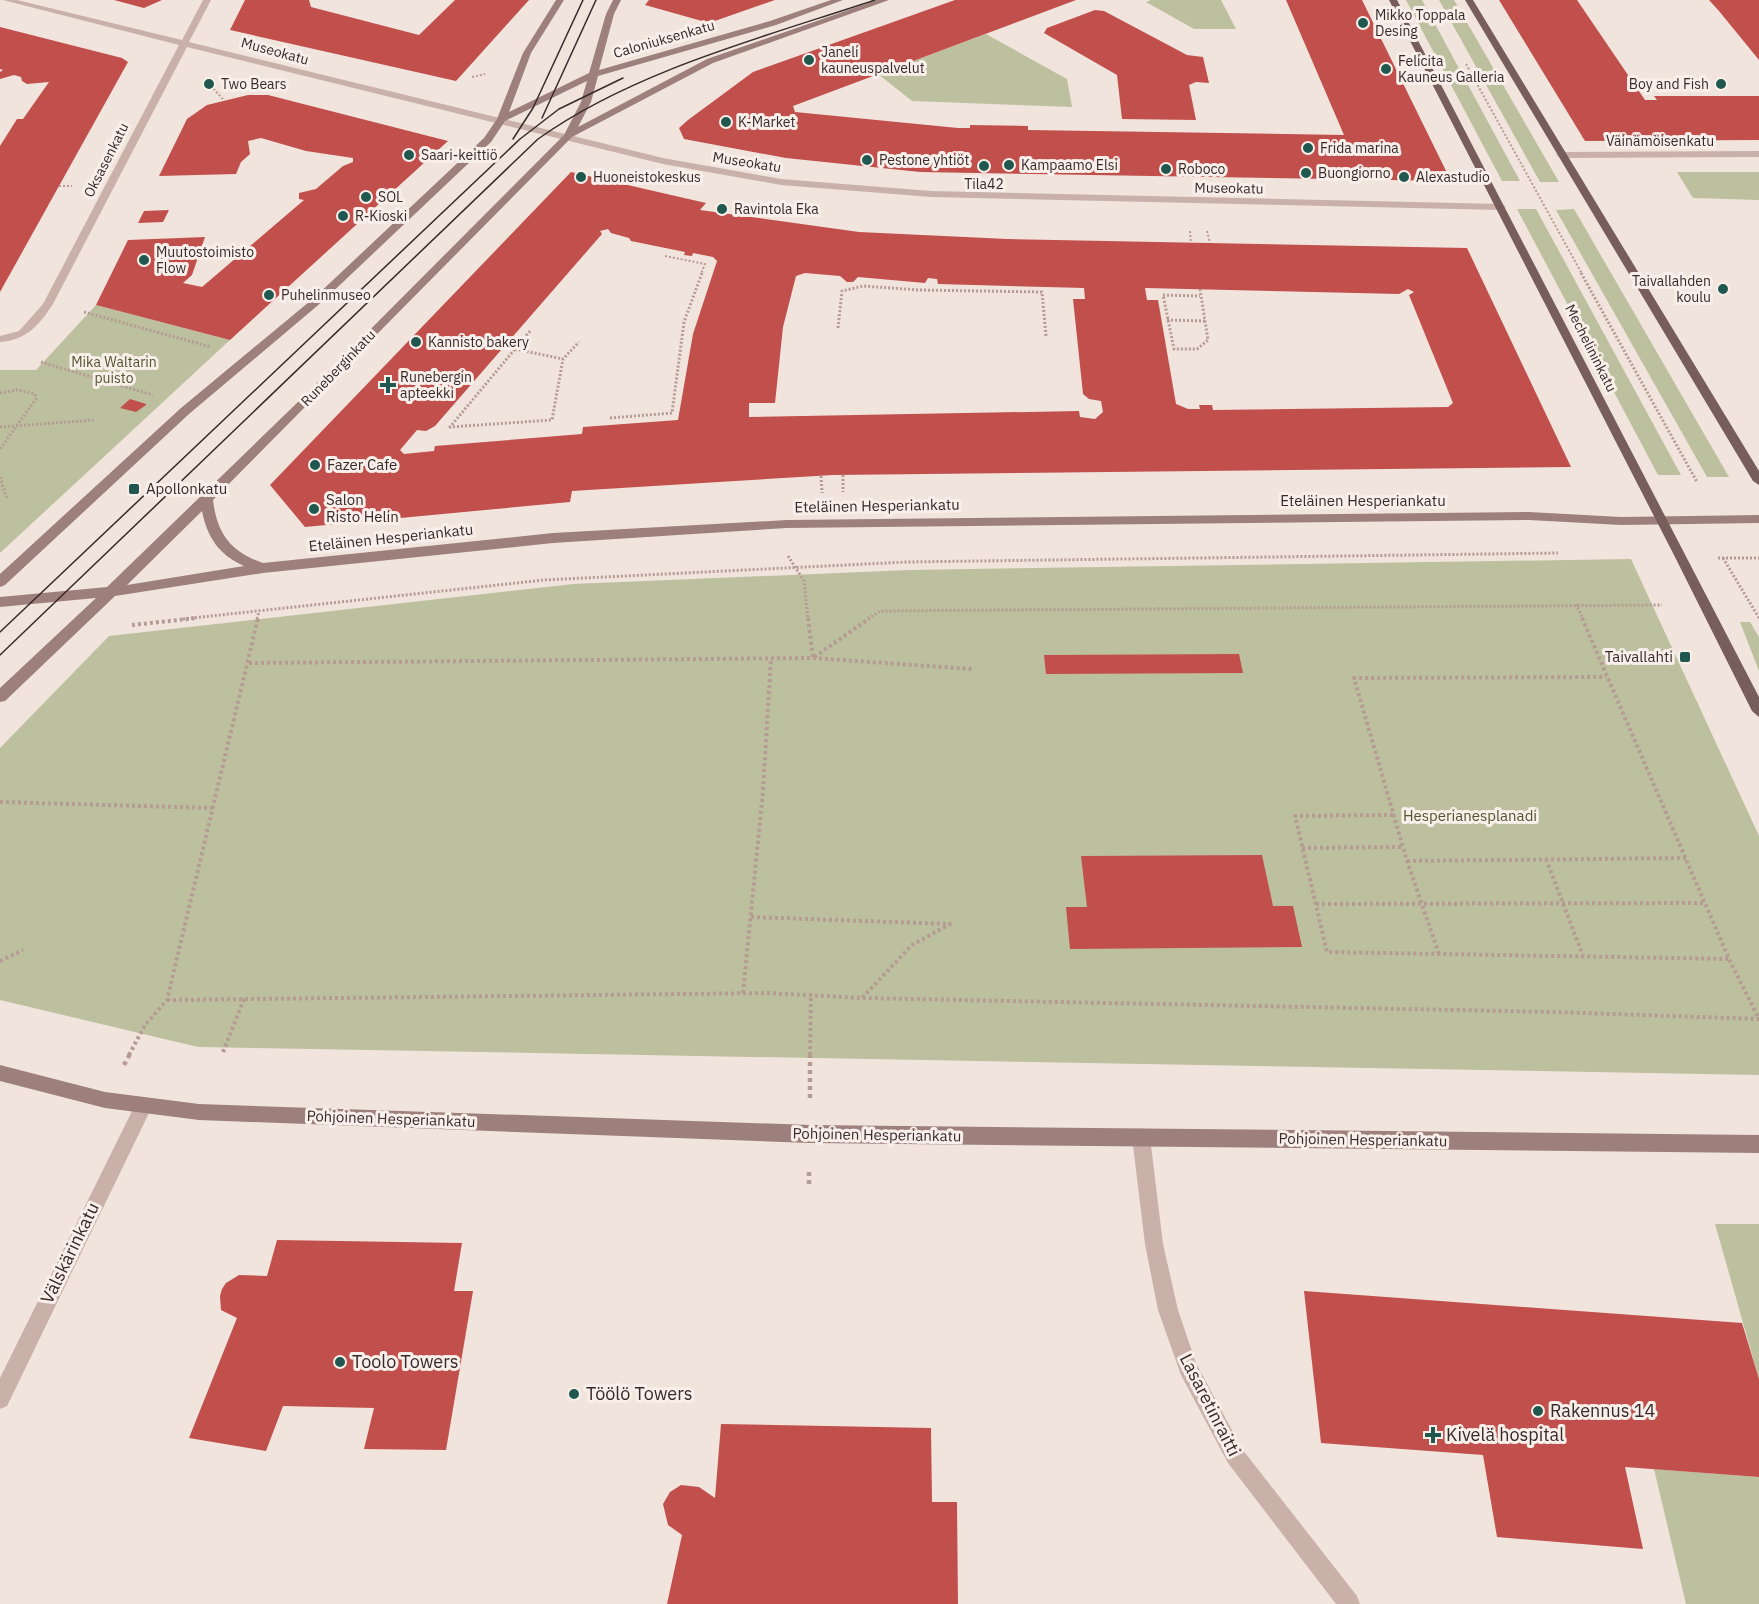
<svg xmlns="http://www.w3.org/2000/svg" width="1759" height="1604" font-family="'IBM Plex Sans',sans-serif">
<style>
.green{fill:#bcc09e}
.building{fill:#c14f4c;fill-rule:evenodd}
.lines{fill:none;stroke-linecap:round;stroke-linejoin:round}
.path-far3{stroke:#b59b94;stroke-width:2;stroke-dasharray:2 2;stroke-linecap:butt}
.path-far2{stroke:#b59b94;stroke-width:3;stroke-dasharray:2 2;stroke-linecap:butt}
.path-far1{stroke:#b59b94;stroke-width:4;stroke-dasharray:3 3;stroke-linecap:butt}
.path{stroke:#b59b94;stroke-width:4.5;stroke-dasharray:4 4;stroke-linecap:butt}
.lane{fill:#c9b1aa;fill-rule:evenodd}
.street{fill:#c9b1aa;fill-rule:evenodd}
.secondary{fill:#9d807b;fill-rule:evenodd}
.primary{fill:#785e5b;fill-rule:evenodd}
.tram{stroke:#372a29;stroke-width:1.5}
.poi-dot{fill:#20574e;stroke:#f9efea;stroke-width:2}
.labels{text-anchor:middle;stroke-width:6;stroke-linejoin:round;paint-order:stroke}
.far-poi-label{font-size:14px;fill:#372a29;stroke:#f9efea;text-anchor:start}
.far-street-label{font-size:14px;fill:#372a29;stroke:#f9efea}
.far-park-label{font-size:14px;fill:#4e542e;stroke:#f9efea}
.poi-label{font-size:15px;fill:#372a29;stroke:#f9efea;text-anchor:start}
.street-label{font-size:15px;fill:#372a29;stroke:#f9efea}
.park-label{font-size:15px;fill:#4e542e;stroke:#f9efea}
.near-street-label{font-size:18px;fill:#372a29;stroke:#f9efea}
.near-poi-label{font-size:18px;fill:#372a29;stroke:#f9efea;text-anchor:start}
</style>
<rect width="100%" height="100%" fill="#f1e4dd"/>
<path class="green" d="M 1151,0 L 1221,0 L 1236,29 L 1194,29 L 1146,2 Z
M 1406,0 L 1422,0 L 1520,181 L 1502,181 Z
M 1439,0 L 1454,0 L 1559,182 L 1540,182 Z
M 986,34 L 1067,79 L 1072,107 L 912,101 L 878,74 Z
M 1677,172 L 1759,172 L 1759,200 L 1693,198 Z
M 1517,209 L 1536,209 L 1681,475 L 1658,475 Z
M 1574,209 L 1729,477 L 1707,477 L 1556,210 Z
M 96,305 L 230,340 L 0,553 L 0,370 L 36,370 Z
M 1631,559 L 1759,836 L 1759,1075 L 198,1047 L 0,1000 L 0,748 L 109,636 L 573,584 L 909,570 Z
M 1740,622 L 1750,622 L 1759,637 L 1759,671 Z
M 1715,1224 L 1759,1224 L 1759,1379 Z
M 1654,1469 L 1759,1477 L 1759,1604 L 1686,1604 Z"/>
<path class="building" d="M 114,0 L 162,0 L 144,8 Z
M 245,0 L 309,0 L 311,7 L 419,35 L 455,0 L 529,0 L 456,81 L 230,30 Z
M 649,0 L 775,0 L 709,23 L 645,5 Z
M 955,0 L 1076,0 L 793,106 L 795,112 L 958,128 L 970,128 L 970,125 L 1028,126 L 1028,130 L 1344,135 L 1286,0 L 1362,0 L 1451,181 L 920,172 L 786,158 L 684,139 L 679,128 L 688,120 L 753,72 Z
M 1499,0 L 1577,0 L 1645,100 L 1657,100 L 1654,96 L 1759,96 L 1759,140 L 1585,141 Z
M 1709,0 L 1759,0 L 1759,60 L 1719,11 Z
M 1095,10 L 1104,11 L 1187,55 L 1203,57 L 1209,83 L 1196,82 L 1189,85 L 1196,120 L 1122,119 L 1117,75 L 1044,33 L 1047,28 Z
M 0,27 L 122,58 L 128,62 L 0,292 L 0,146 L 17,119 L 23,119 L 49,82 L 27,84 L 22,81 L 21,77 L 14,75 L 0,79 L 0,72 L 3,70 L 0,69 Z
M 248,95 L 268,95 L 448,141 L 230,340 L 96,305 L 128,240 L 205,237 L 192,275 L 183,283 L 202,287 L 304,200 L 299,199 L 299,193 L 316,189 L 343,166 L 353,162 L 353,158 L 306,151 L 261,138 L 248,141 L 250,154 L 241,162 L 236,174 L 159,176 L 187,119 L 207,105 Z
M 571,172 L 706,203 L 700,210 L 859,232 L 1007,239 L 1467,248 L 1571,467 L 833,475 L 572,491 L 570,502 L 305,527 L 270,485 ZM 608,229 L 611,233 L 629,238 L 631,241 L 685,252 L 684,255 L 692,256 L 693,253 L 713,257 L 717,261 L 693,334 L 678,420 L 583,427 L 582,434 L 435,446 L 434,451 L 404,454 L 400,450 L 417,430 L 426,431 L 435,426 L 602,234 L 600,231 ZM 805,273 L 840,276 L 847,282 L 853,282 L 858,277 L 925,283 L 928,278 L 937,279 L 938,284 L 1084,288 L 1085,299 L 1073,299 L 1083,394 L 1089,399 L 1101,401 L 1103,412 L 1095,419 L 1080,417 L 1079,411 L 749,417 L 749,403 L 775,403 L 783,327 L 796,276 ZM 1145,288 L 1399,294 L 1408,289 L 1414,292 L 1409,295 L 1453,403 L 1448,407 L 1213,410 L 1212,405 L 1199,405 L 1200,409 L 1188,409 L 1176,404 L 1158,300 L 1147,300 Z
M 169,210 L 163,222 L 138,223 L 144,211 Z
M 130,399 L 146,404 L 146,405 L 136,412 L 120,408 Z
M 1239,654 L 1243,673 L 1046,674 L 1044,655 Z
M 1262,855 L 1273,906 L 1293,906 L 1302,947 L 1070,949 L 1066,907 L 1087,907 L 1081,856 Z
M 277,1240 L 462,1243 L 454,1291 L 473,1291 L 446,1450 L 364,1449 L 374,1408 L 283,1406 L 266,1451 L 189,1438 L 237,1318 L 221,1310 L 220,1296 L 222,1289 L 226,1283 L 239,1275 L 267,1276 Z
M 1304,1291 L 1742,1323 L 1759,1379 L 1759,1477 L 1625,1467 L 1643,1549 L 1497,1537 L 1483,1455 L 1321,1443 Z
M 721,1424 L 931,1428 L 932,1502 L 957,1502 L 958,1604 L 667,1604 L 682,1535 L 668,1525 L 663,1504 L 670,1492 L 681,1485 L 699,1487 L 715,1498 Z"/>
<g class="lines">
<path class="path-far3" d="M 1466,64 L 1582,274
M 472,77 L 485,74
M 208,83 L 223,99
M 59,186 L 72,186
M 1190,231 L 1191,243
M 1207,231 L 1210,243
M 665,256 L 705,264 L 701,274"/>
<path class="path-far2" d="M 1581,273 L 1697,482
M 1200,289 L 1208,340 L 1197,349 L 1174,349 L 1163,295 L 1200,296
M 84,312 L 211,347
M 1167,320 L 1205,321
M 838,328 L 842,291 L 863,286 L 919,290 L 1042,292 L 1046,336
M 530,331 L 450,427 L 552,420 L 563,359 L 579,342
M 515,349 L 563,359
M 41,362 L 153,395
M 0,393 L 17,390 L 35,394 L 36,399 L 0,449
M 610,418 L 672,413 L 684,322 L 702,273
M 0,427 L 94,420
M 843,475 L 843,492
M 821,476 L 822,493
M 0,477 L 7,499
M 788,556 L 804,581 L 808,619
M 1718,558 L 1759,558
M 1723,558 L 1759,618
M 1576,604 L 1583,619
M 183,619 L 544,580 L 906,562 L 1558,553
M 257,619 L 259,612
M 868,619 L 880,611 L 1662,605"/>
<path class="path-far1" d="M 808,618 L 813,658 L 870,618
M 1582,618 L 1729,959 L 1759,1019
M 132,625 L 197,618
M 249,663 L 813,658 L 972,669
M 0,802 L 212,808
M 1393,815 L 1295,816 L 1327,952 L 1729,959
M 1302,848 L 1403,847
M 1546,859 L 1583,956
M 1407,861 L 1686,858
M 1316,904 L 1705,903
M 751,917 L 950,924 L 912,945 L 862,998
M 1439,954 L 1407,861 L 1354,678 L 1606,677
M 0,961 L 23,950
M 743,993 L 763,791 L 771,658
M 167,1000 L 767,993 L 862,998 L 1553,1012 L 1759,1019
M 223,1052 L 244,999
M 129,1055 L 145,1025 L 167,1000 L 258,618
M 810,1055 L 811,994"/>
<path class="path" d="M 124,1065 L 130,1054
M 810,1098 L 810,1054
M 809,1172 L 809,1186"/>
<path class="lane" d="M 1141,1128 L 1147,1131 L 1150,1137 L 1163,1244 L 1178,1310 L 1196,1363 L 1242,1449 L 1357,1596 L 1360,1604 L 1336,1604 L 1228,1463 L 1181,1375 L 1158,1310 L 1145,1244 L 1132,1137 L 1135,1131 Z"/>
<path class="street" d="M 3,0 L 17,0 L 182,40 L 203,0 L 211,0 L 189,42 L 663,158 L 781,179 L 931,191 L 1501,204 L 1506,207 L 1501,210 L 931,197 L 781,185 L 663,164 L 187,47 L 53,304 C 39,325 27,340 0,342 L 0,336 L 19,331 L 43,304 L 179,45 Z
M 1759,151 L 1759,157 L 1561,158 L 1556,155 L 1561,152 Z
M 143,1099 L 149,1101 L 152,1107 L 149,1113 L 7,1406 L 0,1409 L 0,1378 L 137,1101 Z"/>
<path class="secondary" d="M 556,0 L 564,0 L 531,53 L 509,112 L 589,73 L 606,14 L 613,0 L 621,0 L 614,14 L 599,70 L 770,21 L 831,0 L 843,0 L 776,25 L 598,76 L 591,102 L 578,127 L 707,59 L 877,0 L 889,0 L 713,63 L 572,137 L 213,500 C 217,534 231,552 263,563 L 553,533 L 787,520 L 1529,512 L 1621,517 L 1759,515 L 1759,523 L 1621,525 L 1529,520 L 787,528 L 553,543 L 263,573 L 115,596 L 5,701 L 0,702 L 0,688 L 96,598 L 0,607 L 0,597 L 107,587 L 298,402 L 564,135 L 581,102 L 587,81 L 505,121 L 491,142 L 323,301 L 189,414 L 5,585 L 0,587 L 0,574 L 181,408 L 315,297 L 484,138 L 497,119 L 523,53 ZM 202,511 C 207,537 219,555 244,566 L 127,585 Z
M 0,1065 L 105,1092 L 199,1104 L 810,1125 L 1759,1135 L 1759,1153 L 810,1143 L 199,1120 L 105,1108 L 0,1081 Z"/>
<path class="primary" d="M 1389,0 L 1397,0 L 1759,697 L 1759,717 L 1752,711 L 1676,559 Z
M 1465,0 L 1473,0 L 1759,471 L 1759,485 L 1753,481 Z"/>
<path class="tram" d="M 542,118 L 596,0
M 513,139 L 533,108 L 583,0
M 0,632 L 520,139 L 559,109 L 623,78
M 0,655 L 538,139 C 633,71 764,37 875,0"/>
</g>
<g class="poi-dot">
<circle cx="1363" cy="23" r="6"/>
<circle cx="809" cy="60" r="6"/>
<circle cx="1386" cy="69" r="6"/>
<circle cx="209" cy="84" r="6"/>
<circle cx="1721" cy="84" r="6"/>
<circle cx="726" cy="122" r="6"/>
<circle cx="1308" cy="148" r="6"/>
<circle cx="409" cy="155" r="6"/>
<circle cx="867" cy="160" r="6"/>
<circle cx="1009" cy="165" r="6"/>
<circle cx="984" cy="166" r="6"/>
<circle cx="1166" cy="169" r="6"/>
<circle cx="1306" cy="173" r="6"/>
<circle cx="581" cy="177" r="6"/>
<circle cx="1404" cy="177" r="6"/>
<circle cx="366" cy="197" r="6"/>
<circle cx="722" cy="209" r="6"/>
<circle cx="343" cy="216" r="6"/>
<circle cx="144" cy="260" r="6"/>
<circle cx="1723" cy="289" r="6"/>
<circle cx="269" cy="295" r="6"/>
<circle cx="416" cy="342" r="6"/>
<path d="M385 376h6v6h6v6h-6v6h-6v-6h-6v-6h6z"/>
<circle cx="315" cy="465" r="6"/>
<rect x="128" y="483" width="12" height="12" rx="3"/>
<circle cx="314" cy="509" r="6"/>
<rect x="1679" y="651" width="12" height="12" rx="3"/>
<circle cx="340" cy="1362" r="6"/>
<circle cx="574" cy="1394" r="6"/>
<circle cx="1538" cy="1411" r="6"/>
<path d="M1430 1426h6v6h6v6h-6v6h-6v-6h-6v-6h6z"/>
</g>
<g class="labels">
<g class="far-poi-label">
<text x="1375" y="20">Mikko Toppala<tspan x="1375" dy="16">Desing</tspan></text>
<text x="821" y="57">Janeli<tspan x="821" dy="16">kauneuspalvelut</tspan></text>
<text x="1398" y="66">Felicita<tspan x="1398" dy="16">Kauneus Galleria</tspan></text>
<text x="221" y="89">Two Bears</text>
<text x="1709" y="89" text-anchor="end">Boy and Fish</text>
<text x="738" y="127">K-Market</text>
<text x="1320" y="153">Frida marina</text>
<text x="421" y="160">Saari-keittiö</text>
<text x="879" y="165">Pestone yhtiöt</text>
<text x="1021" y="170">Kampaamo Elsi</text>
<text x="1178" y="174">Roboco</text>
<text x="1318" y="178">Buongiorno</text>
<text x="593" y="182">Huoneistokeskus</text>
<text x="1416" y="182">Alexastudio</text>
<text x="984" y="189" text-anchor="middle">Tila42</text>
<text x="378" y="202">SOL</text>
<text x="734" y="214">Ravintola Eka</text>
<text x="355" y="221">R-Kioski</text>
<text x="156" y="257">Muutostoimisto<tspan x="156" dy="16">Flow</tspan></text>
<text x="1711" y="286" text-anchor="end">Taivallahden<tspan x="1711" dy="16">koulu</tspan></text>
<text x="281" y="300">Puhelinmuseo</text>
<text x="428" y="347">Kannisto bakery</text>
<text x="400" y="382">Runebergin<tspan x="400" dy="16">apteekki</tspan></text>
</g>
<g class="far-street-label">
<text transform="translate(664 39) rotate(-16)" y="5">Caloniuksenkatu</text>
<text transform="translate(275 51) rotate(15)" y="5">Museokatu</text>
<text x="1660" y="146">Väinämöisenkatu</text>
<text transform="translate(106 160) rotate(-63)" y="5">Oksasenkatu</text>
<text transform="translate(747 162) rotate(9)" y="5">Museokatu</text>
<text transform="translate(1229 188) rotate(1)" y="5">Museokatu</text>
<text transform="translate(1591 348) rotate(63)" y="5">Mechelininkatu</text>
<text transform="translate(338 368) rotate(-46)" y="5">Runeberginkatu</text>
</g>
<g class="far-park-label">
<text x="114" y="367">Mika Waltarin<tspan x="114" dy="16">puisto</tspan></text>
</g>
<g class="poi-label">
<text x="327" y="470">Fazer Cafe</text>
<text x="146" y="494">Apollonkatu</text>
<text x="326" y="505">Salon<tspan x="326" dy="17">Risto Helin</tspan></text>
<text x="1673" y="662" text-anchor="end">Taivallahti</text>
</g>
<g class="street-label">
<text x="1363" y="506">Eteläinen Hesperiankatu</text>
<text transform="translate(877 506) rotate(-1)" y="5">Eteläinen Hesperiankatu</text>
<text transform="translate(391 538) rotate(-6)" y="5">Eteläinen Hesperiankatu</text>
<text transform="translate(391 1119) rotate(2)" y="5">Pohjoinen Hesperiankatu</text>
<text transform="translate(877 1135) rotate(1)" y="5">Pohjoinen Hesperiankatu</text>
<text transform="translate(1363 1140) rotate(1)" y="5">Pohjoinen Hesperiankatu</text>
</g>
<g class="park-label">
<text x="1470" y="821">Hesperianesplanadi</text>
</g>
<g class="near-street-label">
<text transform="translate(70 1253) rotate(-64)" y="6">Välskärinkatu</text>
<text transform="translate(1210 1405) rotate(63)" y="6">Lasaretinraitti</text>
</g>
<g class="near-poi-label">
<text x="352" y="1368">Toolo Towers</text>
<text x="586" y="1400">Töölö Towers</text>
<text x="1550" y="1417">Rakennus 14</text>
<text x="1446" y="1441">Kivelä hospital</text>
</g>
</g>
</svg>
